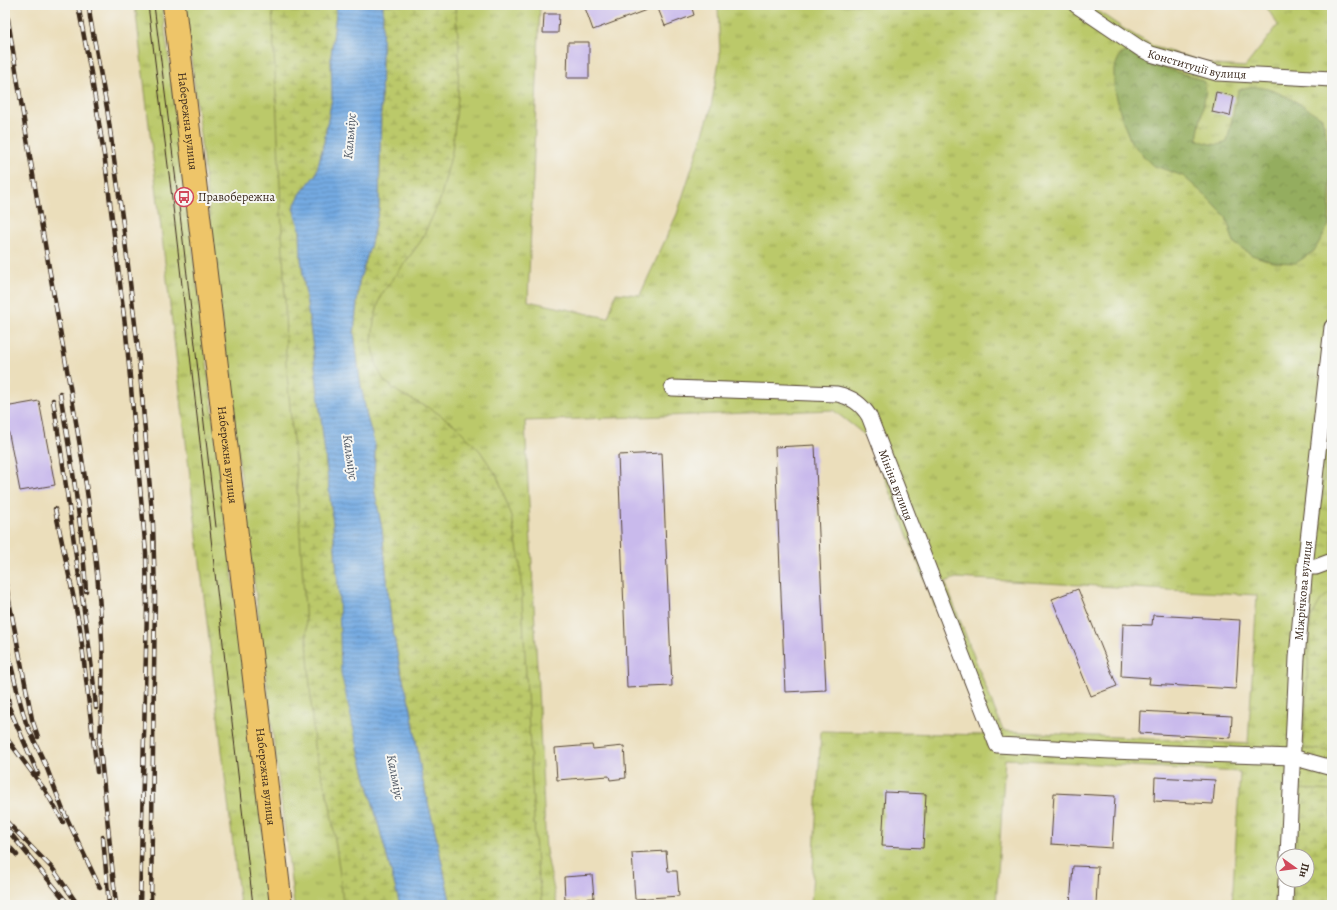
<svg xmlns="http://www.w3.org/2000/svg" width="1337" height="910" font-family="Alegreya,serif">
<style>
.grass{fill:url(#grass-tufts);stroke:#7b7a44;fill-rule:evenodd}
.forest{fill:url(#forest-crowns);stroke:#686c3e}
.wetland{fill:url(#wetland-marsh);stroke:#7b7a44}
.water{fill:url(#water-rules);stroke:#586a80}
.building{fill:#c9baec}
.lines{fill:none;stroke-linecap:round;stroke-linejoin:round}
.minor-casing{stroke:#554536;stroke-width:17}
.highway-casing{stroke:#554536;stroke-width:24}
.minor{stroke:#fff;stroke-width:15}
.highway{stroke:#eec569;stroke-width:22}
.tram{stroke:#3b2a1e;stroke-width:1}
.rail-casing{stroke:#3b2a1e;stroke-width:4.5}
.rail{stroke:#f6f6f2;stroke-width:3;stroke-dasharray:9;stroke-linecap:butt}
.labels{text-anchor:middle;stroke-width:4;stroke-linejoin:round;paint-order:stroke}
.street-label{font-size:12px;fill:#3b2a1e;stroke:#f6f6f2}
.poi-label{font-size:12px;fill:#3b2a1e;stroke:#f6f6f2;text-anchor:start}
.water-label{font-size:13px;font-style:italic;fill:#4f5763;stroke:#f6f6f2}
</style>
<defs>
<pattern id="grass-tufts" width="24" height="20" patternUnits="userSpaceOnUse"><rect width="24" height="20" fill="#bbc96b"/><path d="M3 7l-1-3M5 7V3M7 7l1-3M15 17l-1-3M17 17v-4M19 17l1-3" fill="none" stroke="#99a357"/></pattern>
<pattern id="forest-crowns" width="20" height="18" patternUnits="userSpaceOnUse"><rect width="20" height="18" fill="#94ad5f"/><path d="M2 6a3 3 0 1 1 6 0M12 15a3 3 0 1 1 6 0" fill="none" stroke="#7a8d4e"/></pattern>
<pattern id="wetland-marsh" width="20" height="14" patternUnits="userSpaceOnUse"><rect width="20" height="14" fill="#bbc96b"/><path d="M1 5h8M5 5V1M11 12h8M15 12V8" fill="none" stroke="#99a357"/></pattern>
<pattern id="water-rules" width="6" height="5" patternUnits="userSpaceOnUse"><rect width="6" height="5" fill="#75aae2"/><path d="M0 2.5h6" fill="none" stroke="#618bb7"/></pattern>
</defs>
<rect width="100%" height="100%" fill="#f6f6f2"/>
<filter id="ink" filterUnits="userSpaceOnUse"><feTurbulence type="fractalNoise" baseFrequency=".025" numOctaves="2"/><feDisplacementMap in="SourceGraphic" scale="8" xChannelSelector="R" yChannelSelector="G"/><feConvolveMatrix kernelMatrix="1 2 1 2 8 2 1 2 1" color-interpolation-filters="sRGB"/></filter>
<filter id="wash" filterUnits="userSpaceOnUse"><feTurbulence type="fractalNoise" baseFrequency=".012" numOctaves="4" result="noise"/><feDisplacementMap in="SourceGraphic" scale="16" xChannelSelector="R" yChannelSelector="G"/><feGaussianBlur stdDeviation="0.9" result="paint"/><feColorMatrix in="noise" values="0 0 0 0 0 0 0 0 0 0 0 0 0 0 0 0 0 1.4 0 .05"/><feComposite in="paint" operator="in"/></filter>
<g filter="url(#wash)">
<rect width="100%" height="100%" fill="#ebdebb"/>
<path class="grass" d="M 135,5 L 162,5 L 203,330 L 272,905 L 240,905 Z
M 185,5 L 337,5 L 331,56 L 332,98 L 316,174 L 301,193 L 300,229 L 301,259 L 313,348 L 333,524 L 339,598 L 358,748 L 400,905 L 294,905 L 221,314 Z
M 383,5 L 472,5 L 472,6 L 487,5 L 540,5 L 528,301 L 608,318 L 616,293 L 640,295 L 677,214 L 710,112 L 720,56 L 718,5 L 1089,5 L 1124,29 L 1155,47 L 1214,65 L 1245,67 L 1278,25 L 1265,5 L 1332,5 L 1332,905 L 1232,905 L 1240,772 L 1005,759 L 996,905 L 811,905 L 821,731 L 985,735 L 870,439 L 833,410 L 525,421 L 546,851 L 557,905 L 451,905 L 367,417 L 379,209 ZM 956,578 L 1257,595 L 1248,744 L 1003,731 L 945,582 ZM 1283,856 L 1307,856 L 1307,880 L 1283,880 Z"/>
<path class="forest" d="M 1128,51 C 1143,53 1156,64 1171,70 C 1182,74 1193,75 1204,82 L 1206,91 L 1197,139 C 1207,144 1217,147 1227,142 L 1238,91 C 1260,76 1302,105 1322,118 L 1331,159 L 1329,225 L 1314,251 L 1296,263 L 1273,262 L 1252,255 L 1234,243 L 1226,217 L 1207,197 L 1183,176 L 1152,165 L 1131,142 L 1122,119 L 1114,86 L 1114,69 L 1120,55 Z"/>
<path class="wetland" d="M 272,5 L 337,5 L 331,56 L 332,98 L 324,142 L 316,174 L 301,193 L 293,208 L 300,229 L 301,259 L 313,348 L 333,524 L 339,598 L 358,748 L 400,905 L 343,905 L 341,882 L 330,805 L 314,747 L 296,473 L 286,363 L 285,298 Z
M 383,5 L 455,5 L 459,45 L 458,98 L 452,152 L 440,200 L 421,241 L 381,295 L 374,320 L 372,342 L 377,367 L 384,381 L 401,394 L 433,410 L 456,426 L 480,451 L 497,476 L 512,517 L 520,563 L 535,839 L 538,875 L 543,905 L 451,905 L 435,831 L 422,778 L 411,709 L 400,668 L 391,621 L 382,529 L 374,488 L 375,446 L 367,417 L 360,381 L 354,332 L 359,282 L 370,247 L 379,209 Z
M 1332,384 L 1332,531 L 1325,530 L 1319,521 Z
M 1332,591 L 1332,751 L 1303,748 L 1311,617 L 1321,600 Z
M 1300,789 L 1332,791 L 1332,905 L 1293,905 L 1295,880 L 1307,880 L 1307,856 L 1296,856 Z"/>
<path class="water" d="M 337,5 L 383,5 L 379,209 L 370,247 L 359,282 L 354,332 L 360,381 L 367,417 L 375,446 L 374,488 L 382,529 L 391,621 L 400,668 L 411,709 L 422,778 L 435,831 L 451,905 L 400,905 L 358,748 L 341,673 L 339,598 L 333,524 L 313,348 L 301,259 L 300,229 L 293,208 L 301,193 L 316,174 L 324,142 L 332,98 L 331,56 Z"/>
<g id="blocks">
<path class="building" d="M 584,5 L 691,5 L 694,15 L 665,26 L 657,6 L 593,30 Z
M 544,14 L 559,14 L 558,33 L 543,33 Z
M 568,42 L 589,42 L 589,78 L 567,78 Z
M 1216,92 L 1234,96 L 1230,116 L 1212,112 Z
M 39,401 L 55,485 L 20,491 L 5,414 L 5,407 Z
M 815,445 L 826,690 L 785,692 L 775,447 Z
M 662,453 L 672,686 L 627,688 L 618,455 Z
M 1078,589 L 1117,686 L 1091,696 L 1052,599 Z
M 1153,615 L 1240,620 L 1236,689 L 1149,684 L 1150,678 L 1121,676 L 1123,624 L 1152,625 Z
M 1140,711 L 1232,716 L 1231,738 L 1139,733 Z
M 592,745 L 593,749 L 624,746 L 626,778 L 610,780 L 609,776 L 557,780 L 555,748 Z
M 1155,777 L 1215,780 L 1213,804 L 1154,801 Z
M 885,792 L 926,794 L 923,848 L 882,846 Z
M 1054,793 L 1115,796 L 1112,848 L 1051,844 Z
M 666,851 L 668,871 L 677,871 L 679,896 L 635,899 L 632,853 Z
M 1073,866 L 1098,867 L 1096,905 L 1070,905 Z
M 592,875 L 594,898 L 565,900 L 564,877 Z"/>
</g>
</g>
<g filter="url(#ink)">
<use href="#blocks" fill-opacity="0" stroke="#554536" stroke-width="1"/>
<g class="lines">
<defs>
<g id="minor">
<path id="s1" d="M 1076,5 L 1141,49 L 1151,54 L 1217,73 L 1332,79"/>
<path id="s2" d="M 672,388 L 837,394 C 851,397 861,403 869,416 L 997,745 L 1110,751 L 1292,757 L 1332,768"/>
<path d="M 1305,567 L 1316,567 L 1332,561"/>
<path id="s3" d="M 1288,856 L 1297,658 L 1305,567 L 1332,327"/>
<path d="M 1285,905 L 1286,880"/>
</g>
<g id="highway">
<path id="s4" d="M 174,5 L 281,905"/>
</g>
</defs>
<use href="#minor" class="minor-casing"/>
<use href="#highway" class="highway-casing"/>
<use href="#minor" class="minor"/>
<use href="#highway" class="highway"/>
<path class="tram" d="M 148,5 L 172,198 L 253,905
M 154,5 L 178,197 L 216,527"/>
<defs>
<path id="rail" d="M 78,5 L 91,73 L 105,161 L 126,333 L 146,553 L 147,608 L 140,905
M 89,5 L 90,17 L 107,108 L 123,224 L 138,349 L 153,524 L 155,595 L 151,905
M 8,19 C 21,104 35,189 50,273 C 71,395 96,517 102,640 C 104,674 101,709 100,743
M 60,393 C 71,458 82,524 86,591
M 53,400 C 62,454 69,509 77,563 C 84,611 92,659 96,708
M 55,509 L 80,628 L 97,772
M 5,580 L 32,719 L 38,737
M 5,640 L 18,694 L 26,723 L 46,766 L 63,810 L 100,888
M 5,684 L 9,703
M 5,698 L 38,774
M 5,736 L 45,790 L 63,822
M 99,738 L 116,905
M 5,820 L 53,869 L 78,905
M 6,828 L 69,905
M 103,837 L 109,905
M 5,842 L 17,855"/>
</defs>
<use href="#rail" class="rail-casing"/>
<use href="#rail" class="rail"/>
</g>
</g>
<defs>
<symbol id="bus-ring" viewBox="-11 -11 22 22"><circle r="9.5" fill="#f6f6f2" stroke="#d1495b" stroke-width="1.5"/><path d="M-5-6H5V4H4V6H2V4H-2V6H-4V4H-5ZM-3.5-4V0h7V-4ZM-3.5 1.2v1.5H-2V1.2ZM2 1.2v1.5H3.5V1.2Z" fill="#d1495b"/></symbol>
</defs>
<g fill-rule="evenodd">
<use href="#bus-ring" x="173" y="186" width="22" height="22"/>
</g>
<g class="labels">
<g class="street-label">
<text dy="4" stroke="none"><textPath href="#s1" startOffset="137">Конституції вулиця</textPath></text>
<text dy="4" stroke="none"><textPath href="#s4" startOffset="117">Набережна вулиця</textPath></text>
<text dy="4" stroke="none"><textPath href="#s4" startOffset="453">Набережна вулиця</textPath></text>
<text dy="4" stroke="none"><textPath href="#s2" startOffset="279">Мініна вулиця</textPath></text>
<text dy="4" stroke="none"><textPath href="#s3" startOffset="266">Міжрічкова вулиця</textPath></text>
<text dy="4" stroke="none"><textPath href="#s4" startOffset="777">Набережна вулиця</textPath></text>
</g>
<g class="poi-label">
<text x="198" y="201">Правобережна</text>
</g>
<g class="water-label">
<text transform="translate(349 136) rotate(-85)" y="5">Кальміус</text>
<text transform="translate(351 457) rotate(82)" y="5">Кальміус</text>
<text transform="translate(396 777) rotate(79)" y="5">Кальміус</text>
</g>
</g>
<rect width="1337" height="910" fill="none" stroke="#f6f6f2" stroke-width="20"/>
<g transform="translate(1295 868) rotate(104)"><circle r="19" fill="#f6f6f2" stroke="#aba49d"/>
<path d="M0-3L7 15L0 10L-7 15Z" fill="#d1495b"/>
<text y="-6" font-size="11" font-weight="bold" text-anchor="middle" fill="#3b2a1e">Пн</text>
</g>
</svg>
